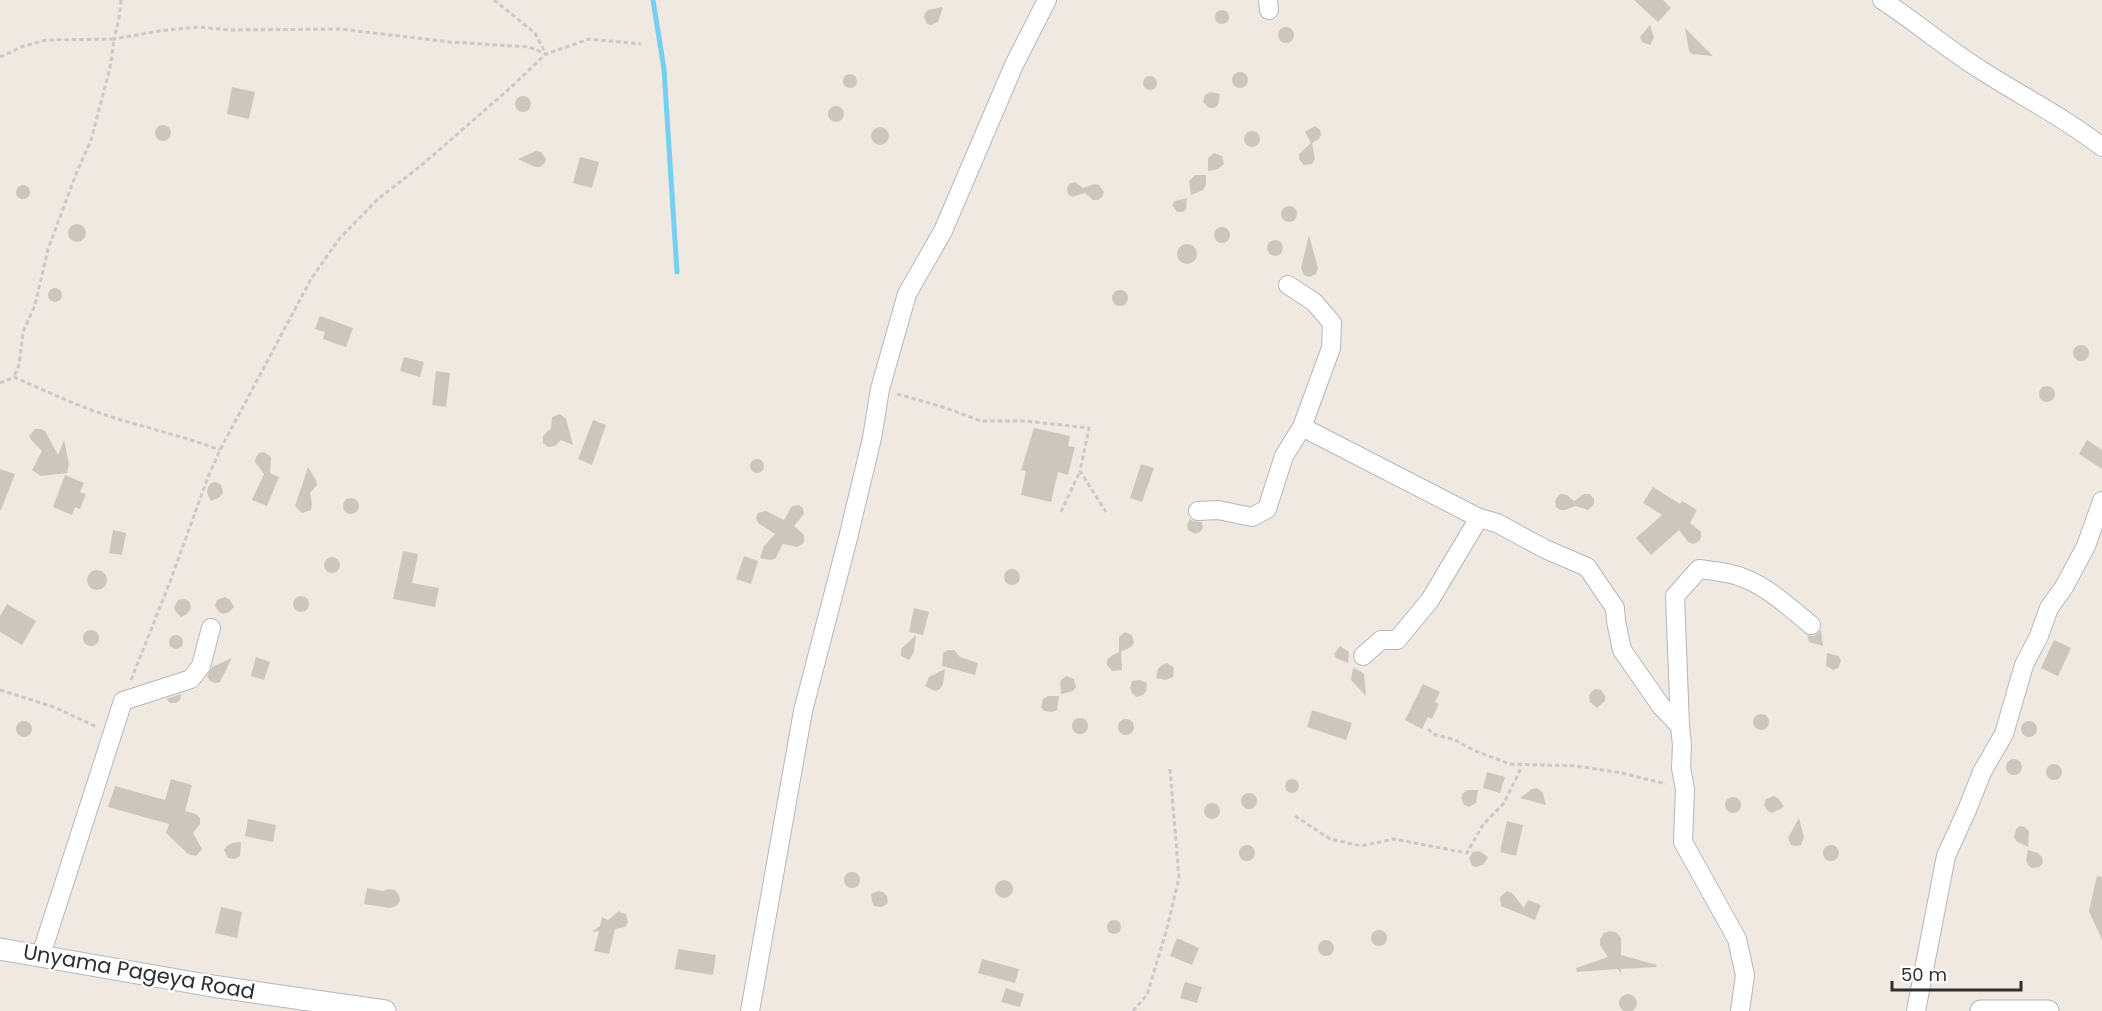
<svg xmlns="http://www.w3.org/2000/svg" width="2102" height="1011" font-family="Poppins,sans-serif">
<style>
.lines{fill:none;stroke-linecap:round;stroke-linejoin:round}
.stream{stroke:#75cff0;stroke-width:5}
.building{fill:#cbc7bf}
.minor-casing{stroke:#b4b7c1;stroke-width:20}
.tertiary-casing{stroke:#b4b7c1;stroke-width:23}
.path{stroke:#c9c9c9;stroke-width:3;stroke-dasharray:4.5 3;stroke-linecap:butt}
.minor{stroke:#fff;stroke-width:18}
.tertiary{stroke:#fff;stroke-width:21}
.labels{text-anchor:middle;stroke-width:4.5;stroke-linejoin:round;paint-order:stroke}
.street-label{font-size:21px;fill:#2e2e2e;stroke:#fff}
</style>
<rect width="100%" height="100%" fill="#efe9e1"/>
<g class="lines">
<path class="stream" d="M 653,0 L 664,69 L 677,272"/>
</g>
<path class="building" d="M 1634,0 L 1663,0 L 1671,8 L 1658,22 Z
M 943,7 L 938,22 L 931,25 L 927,24 L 924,17 L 925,13 L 928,10 Z
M1215 17a7 7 0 1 1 14 0a7 7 0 1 1-14 0Z
M 1650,25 L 1654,38 L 1650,45 L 1642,42 L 1640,37 Z
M1278 35a8 8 0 1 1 16 0a8 8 0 1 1-16 0Z
M 1685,28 L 1713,56 L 1692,54 L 1689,51 Z
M1232 80a8 8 0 1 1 16 0a8 8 0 1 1-16 0Z
M843 81a7 7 0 1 1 14 0a7 7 0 1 1-14 0Z
M1143 83a7 7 0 1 1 14 0a7 7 0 1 1-14 0Z
M 232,87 L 255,92 L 249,119 L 227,114 Z
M 1210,92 L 1220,94 L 1218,105 L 1214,108 L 1209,108 L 1203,102 L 1205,95 Z
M515 104a8 8 0 1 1 16 0a8 8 0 1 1-16 0Z
M828 114a8 8 0 1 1 16 0a8 8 0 1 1-16 0Z
M155 133a8 8 0 1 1 16 0a8 8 0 1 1-16 0Z
M 1315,126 L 1320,130 L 1321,135 L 1319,139 L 1312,143 L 1315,159 L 1312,164 L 1304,165 L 1299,159 L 1299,154 L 1311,143 L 1305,132 Z
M871 136a9 9 0 1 1 18 0a9 9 0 1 1-18 0Z
M1244 139a8 8 0 1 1 16 0a8 8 0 1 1-16 0Z
M 536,151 L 541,152 L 546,159 L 544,164 L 540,167 L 535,167 L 518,159 Z
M 1214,153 L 1222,156 L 1224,164 L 1218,169 L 1208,171 L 1208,158 Z
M 580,157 L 599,162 L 592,188 L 573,183 Z
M 1195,175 L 1206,175 L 1206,185 L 1203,190 L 1191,195 L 1189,181 Z
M 1075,182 L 1083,188 L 1094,184 L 1099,185 L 1104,192 L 1102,197 L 1098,200 L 1093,200 L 1085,193 L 1072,197 L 1068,194 L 1067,189 L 1069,184 Z
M16 192a7 7 0 1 1 14 0a7 7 0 1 1-14 0Z
M 1187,198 L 1186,209 L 1183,212 L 1177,212 L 1172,205 L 1175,201 Z
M1281 214a8 8 0 1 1 16 0a8 8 0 1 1-16 0Z
M68 233a9 9 0 1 1 18 0a9 9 0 1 1-18 0Z
M1214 235a8 8 0 1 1 16 0a8 8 0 1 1-16 0Z
M 1309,235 L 1318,268 L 1316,274 L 1309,277 L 1304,275 L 1301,268 Z
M1267 248a8 8 0 1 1 16 0a8 8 0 1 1-16 0Z
M1177 254a10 10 0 1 1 20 0a10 10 0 1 1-20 0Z
M48 295a7 7 0 1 1 14 0a7 7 0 1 1-14 0Z
M1112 298a8 8 0 1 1 16 0a8 8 0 1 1-16 0Z
M 320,316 L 353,328 L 346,347 L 323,339 L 325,332 L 315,329 Z
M2073 353a8 8 0 1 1 16 0a8 8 0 1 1-16 0Z
M 404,357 L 424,362 L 420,377 L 400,371 Z
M 436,371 L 450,373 L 446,407 L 432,405 Z
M2039 394a8 8 0 1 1 16 0a8 8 0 1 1-16 0Z
M 560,414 L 566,419 L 573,445 L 561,440 L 555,446 L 548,447 L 543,443 L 543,436 L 551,428 L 552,417 Z
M 593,420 L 606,425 L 592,465 L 578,459 Z
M 1034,428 L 1070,436 L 1068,446 L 1075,447 L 1068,475 L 1058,472 L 1051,502 L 1021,495 L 1026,471 L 1021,470 Z
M 35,429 L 41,429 L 45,431 L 58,455 L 64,440 L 69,464 L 67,473 L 41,476 L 32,470 L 42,451 L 32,441 L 29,436 Z
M 2087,440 L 2102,450 L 2102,469 L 2079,454 Z
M 264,452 L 271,457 L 270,473 L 279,477 L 267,506 L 252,500 L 264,474 L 255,462 L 256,457 L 259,453 Z
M750 466a7 7 0 1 1 14 0a7 7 0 1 1-14 0Z
M 1141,464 L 1154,468 L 1142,502 L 1130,498 Z
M 308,467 L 316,480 L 317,485 L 310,493 L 312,504 L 311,510 L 302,513 L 295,506 Z
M 0,469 L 15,474 L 1,510 L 0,510 Z
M 65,475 L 84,483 L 80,492 L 86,494 L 80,509 L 75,507 L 72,515 L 53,507 Z
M 216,482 L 221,485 L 223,493 L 220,497 L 211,501 L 207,493 L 208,487 L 211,483 Z
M 1653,487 L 1680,504 L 1682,501 L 1697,510 L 1690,523 L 1701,532 L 1701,538 L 1698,542 L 1693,544 L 1688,542 L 1679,530 L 1651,555 L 1636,538 L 1662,515 L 1643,503 Z
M 1561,494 L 1567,495 L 1574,501 L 1584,494 L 1590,494 L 1594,499 L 1594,504 L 1588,510 L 1575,506 L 1565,510 L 1560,510 L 1556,507 L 1555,502 L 1557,497 Z
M343 506a8 8 0 1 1 16 0a8 8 0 1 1-16 0Z
M 799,505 L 803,508 L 804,514 L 794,526 L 804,535 L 804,543 L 797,547 L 783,544 L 775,559 L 770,560 L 760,558 L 764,546 L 775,534 L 758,523 L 756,518 L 758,513 L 766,511 L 784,520 L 792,506 Z
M 1190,519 L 1193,521 L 1202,522 L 1203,528 L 1200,532 L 1195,534 L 1188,530 L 1187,525 Z
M 113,530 L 126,533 L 122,555 L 109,553 Z
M 403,551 L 418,554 L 412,583 L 439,588 L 435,607 L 393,599 Z
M 744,556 L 758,561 L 751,584 L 736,579 Z
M324 565a8 8 0 1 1 16 0a8 8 0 1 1-16 0Z
M1004 577a8 8 0 1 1 16 0a8 8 0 1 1-16 0Z
M87 580a10 10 0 1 1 20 0a10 10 0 1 1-20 0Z
M293 604a8 8 0 1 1 16 0a8 8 0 1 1-16 0Z
M 225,597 L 230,600 L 234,607 L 229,612 L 223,614 L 219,612 L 215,606 L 217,600 Z
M 184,599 L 189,601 L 191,608 L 187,614 L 181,617 L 176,612 L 174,607 L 178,600 Z
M 7,604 L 36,621 L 22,645 L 0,632 L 0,616 Z
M 914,608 L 929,612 L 923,635 L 909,632 Z
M83 638a8 8 0 1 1 16 0a8 8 0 1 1-16 0Z
M 1821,630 L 1823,646 L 1809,642 L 1807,635 L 1814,636 Z
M 1125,632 L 1132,635 L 1134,643 L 1131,647 L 1121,652 L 1122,670 L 1112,671 L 1107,665 L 1107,660 L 1111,656 L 1119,652 L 1119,637 Z
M169 642a7 7 0 1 1 14 0a7 7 0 1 1-14 0Z
M 916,635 L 914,652 L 909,660 L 901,656 L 901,649 Z
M 2054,640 L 2071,648 L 2058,676 L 2041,668 Z
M 1340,646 L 1349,652 L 1348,663 L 1336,658 L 1334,654 Z
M 948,650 L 954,650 L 960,657 L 978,663 L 975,675 L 942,666 L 943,653 Z
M 1827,653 L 1839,656 L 1841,661 L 1838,668 L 1833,670 L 1826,666 Z
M 256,657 L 270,662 L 264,680 L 251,676 Z
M 232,658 L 220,682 L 215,683 L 210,681 L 207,676 L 212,667 Z
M 1167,663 L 1174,668 L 1173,677 L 1166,680 L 1156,678 L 1158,669 L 1162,665 Z
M 1353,668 L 1362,672 L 1364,674 L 1366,696 L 1351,680 Z
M 945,669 L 943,684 L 940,689 L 935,691 L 925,686 L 929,677 Z
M 1066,676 L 1074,679 L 1076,687 L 1073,691 L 1061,694 L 1060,681 Z
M 1140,680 L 1147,683 L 1146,691 L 1143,695 L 1136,697 L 1132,693 L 1130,688 L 1132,681 Z
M 1423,684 L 1440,692 L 1435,702 L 1439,704 L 1432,719 L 1428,717 L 1422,729 L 1405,720 Z
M 1595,689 L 1601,690 L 1605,696 L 1605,701 L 1597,708 L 1590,702 L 1589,697 L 1591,692 Z
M 181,694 L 180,700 L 176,703 L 170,703 L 166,699 Z
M 1048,696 L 1059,696 L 1057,710 L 1052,712 L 1044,711 L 1041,707 L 1043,699 Z
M 1312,710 L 1352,723 L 1346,740 L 1307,727 Z
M1753 722a8 8 0 1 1 16 0a8 8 0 1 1-16 0Z
M1072 726a8 8 0 1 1 16 0a8 8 0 1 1-16 0Z
M1118 727a8 8 0 1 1 16 0a8 8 0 1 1-16 0Z
M2021 729a8 8 0 1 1 16 0a8 8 0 1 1-16 0Z
M16 729a8 8 0 1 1 16 0a8 8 0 1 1-16 0Z
M2006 767a8 8 0 1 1 16 0a8 8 0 1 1-16 0Z
M2046 772a8 8 0 1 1 16 0a8 8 0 1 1-16 0Z
M 1487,772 L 1505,777 L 1500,793 L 1483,788 Z
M1285 786a7 7 0 1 1 14 0a7 7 0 1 1-14 0Z
M 171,779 L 192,785 L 185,811 L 196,814 L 200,818 L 200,824 L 193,833 L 202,849 L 196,856 L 188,854 L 166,833 L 169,824 L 108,807 L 115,786 L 165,800 Z
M 1537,788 L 1543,793 L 1546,805 L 1520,798 L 1532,789 Z
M 1468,790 L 1478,790 L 1476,803 L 1469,807 L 1464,805 L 1461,798 L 1463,793 Z
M1241 801a8 8 0 1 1 16 0a8 8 0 1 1-16 0Z
M 1774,796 L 1779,799 L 1784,807 L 1772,813 L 1768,811 L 1764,805 L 1766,799 Z
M1725 805a8 8 0 1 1 16 0a8 8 0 1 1-16 0Z
M1204 811a8 8 0 1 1 16 0a8 8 0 1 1-16 0Z
M 1799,818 L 1804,837 L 1801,845 L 1796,846 L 1791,845 L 1788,838 Z
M 248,819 L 276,825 L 273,842 L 245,836 Z
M 1507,821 L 1523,825 L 1516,856 L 1500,852 Z
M 2020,826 L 2025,827 L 2029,831 L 2028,847 L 2016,841 L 2014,837 L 2016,829 Z
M 241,842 L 240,856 L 235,859 L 228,858 L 224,850 L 227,846 L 232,843 Z
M1823 853a8 8 0 1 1 16 0a8 8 0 1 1-16 0Z
M1239 853a8 8 0 1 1 16 0a8 8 0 1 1-16 0Z
M 2028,850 L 2038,853 L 2042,857 L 2043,863 L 2039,867 L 2032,868 L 2028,865 L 2026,860 Z
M 1479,851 L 1488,857 L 1484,864 L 1477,867 L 1472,866 L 1469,858 L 1473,852 Z
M844 880a8 8 0 1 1 16 0a8 8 0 1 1-16 0Z
M 2097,876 L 2102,877 L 2102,940 L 2089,911 Z
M995 889a9 9 0 1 1 18 0a9 9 0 1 1-18 0Z
M 367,888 L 383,891 L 388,889 L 395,890 L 399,895 L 400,901 L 396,906 L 390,908 L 364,904 Z
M 878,891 L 883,892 L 887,896 L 888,903 L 882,907 L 874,906 L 872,901 L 871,894 Z
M 1507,891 L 1512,893 L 1524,908 L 1528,900 L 1541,905 L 1535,920 L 1501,906 L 1500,897 Z
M 221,907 L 242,912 L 237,938 L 215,933 Z
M 620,910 L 619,912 L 626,914 L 628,922 L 625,927 L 615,929 L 609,954 L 594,951 L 599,931 L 592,932 L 600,926 L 602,917 L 608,920 Z
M1107 927a7 7 0 1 1 14 0a7 7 0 1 1-14 0Z
M1371 938a8 8 0 1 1 16 0a8 8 0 1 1-16 0Z
M 1610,931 L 1617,933 L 1621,938 L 1621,955 L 1657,965 L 1656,967 L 1621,969 L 1621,974 L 1618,969 L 1577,972 L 1576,968 L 1608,957 L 1600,945 L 1600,939 L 1604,933 Z
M 1177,938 L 1199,948 L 1192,965 L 1170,956 Z
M1318 948a8 8 0 1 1 16 0a8 8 0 1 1-16 0Z
M 678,949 L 716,955 L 713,975 L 675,969 Z
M 982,959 L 1019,969 L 1015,983 L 978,973 Z
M 1185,982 L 1202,987 L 1197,1003 L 1180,998 Z
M 1006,988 L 1024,994 L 1020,1007 L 1001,1002 Z
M1619 1003a9 9 0 1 1 18 0a9 9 0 1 1-18 0Z"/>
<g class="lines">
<defs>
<path id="minor" d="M 1268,0 L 1269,10
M 1882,0 C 1916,22 1946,48 1981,70 C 2021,96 2064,117 2102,147
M 1288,285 L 1314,302 L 1332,323 L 1331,348 L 1302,427
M 1198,511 L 1218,510 L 1252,517 L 1267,509 L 1284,456 L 1302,427 L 1479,518 L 1497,523 L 1545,549 L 1587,567 L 1615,608 L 1616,621 L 1622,650 L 1661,706 L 1680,726 L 1682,745 L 1681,768 L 1685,789 L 1683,842 L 1737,939 L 1745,975 L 1740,1011
M 1363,656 L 1381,640 L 1397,640 L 1430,600 L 1479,518
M 1680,726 L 1675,596 L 1699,569 C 1713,571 1728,572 1741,577 C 1767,586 1790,608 1811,625
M 41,955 L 123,701 L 191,679 L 201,666 L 211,628
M 750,1011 L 803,711 L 848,538 L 872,438 L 880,389 L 907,294 L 943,231 L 1014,65 L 1047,0
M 1916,1011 L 1946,856 L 1967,810 L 1982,772 L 2004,734 L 2024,665 L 2039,636 L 2049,608 L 2064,587 L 2086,546 L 2102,501"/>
<path id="tertiary" d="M 0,949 L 212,986 L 385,1011
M 1981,1011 L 2048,1011"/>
</defs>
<use href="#minor" class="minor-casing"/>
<use href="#tertiary" class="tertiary-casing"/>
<path class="path" d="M 121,0 L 119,18 L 114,39 L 159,31 L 198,27 L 230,30 L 340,29 L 450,42 L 529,47 L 546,54
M 494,0 L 535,33 L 545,52
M 0,57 L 21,47 L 46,40 L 114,39 L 110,68 L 91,140 L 76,174 L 48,249 L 35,305 L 23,332 L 19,365 L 14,377
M 0,383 L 14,377 C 42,389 70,403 100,413 C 140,427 181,435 220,450
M 897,394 L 943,407 L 981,421 L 1025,421 L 1089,428 L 1080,471 L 1106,512
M 1061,512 L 1080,471
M 131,680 L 170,582 L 208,477 L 220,450 L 311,279 L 339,239 L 378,199 L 423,164 L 509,89 L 546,54 L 589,39 L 641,44
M 0,690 L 54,707 L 97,727
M 1428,729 L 1433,734 L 1455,740 L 1473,750 L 1510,764 L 1576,766 L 1622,773 L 1666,784
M 1295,816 L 1330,839 L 1361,846 L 1394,839 L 1467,853 L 1482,826 L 1504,803 L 1522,766
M 1133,1011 L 1147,995 L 1166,932 L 1179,878 L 1170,769"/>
<use href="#minor" class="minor"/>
<use href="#tertiary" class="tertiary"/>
</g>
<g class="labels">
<g class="street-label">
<text transform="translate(139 972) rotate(10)" y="7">Unyama Pageya Road</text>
</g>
</g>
<path d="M1892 981v9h129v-9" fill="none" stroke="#2e2e2e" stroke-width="3"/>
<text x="1901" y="981" font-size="18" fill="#2e2e2e" stroke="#ffffff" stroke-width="4.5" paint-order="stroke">50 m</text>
</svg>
